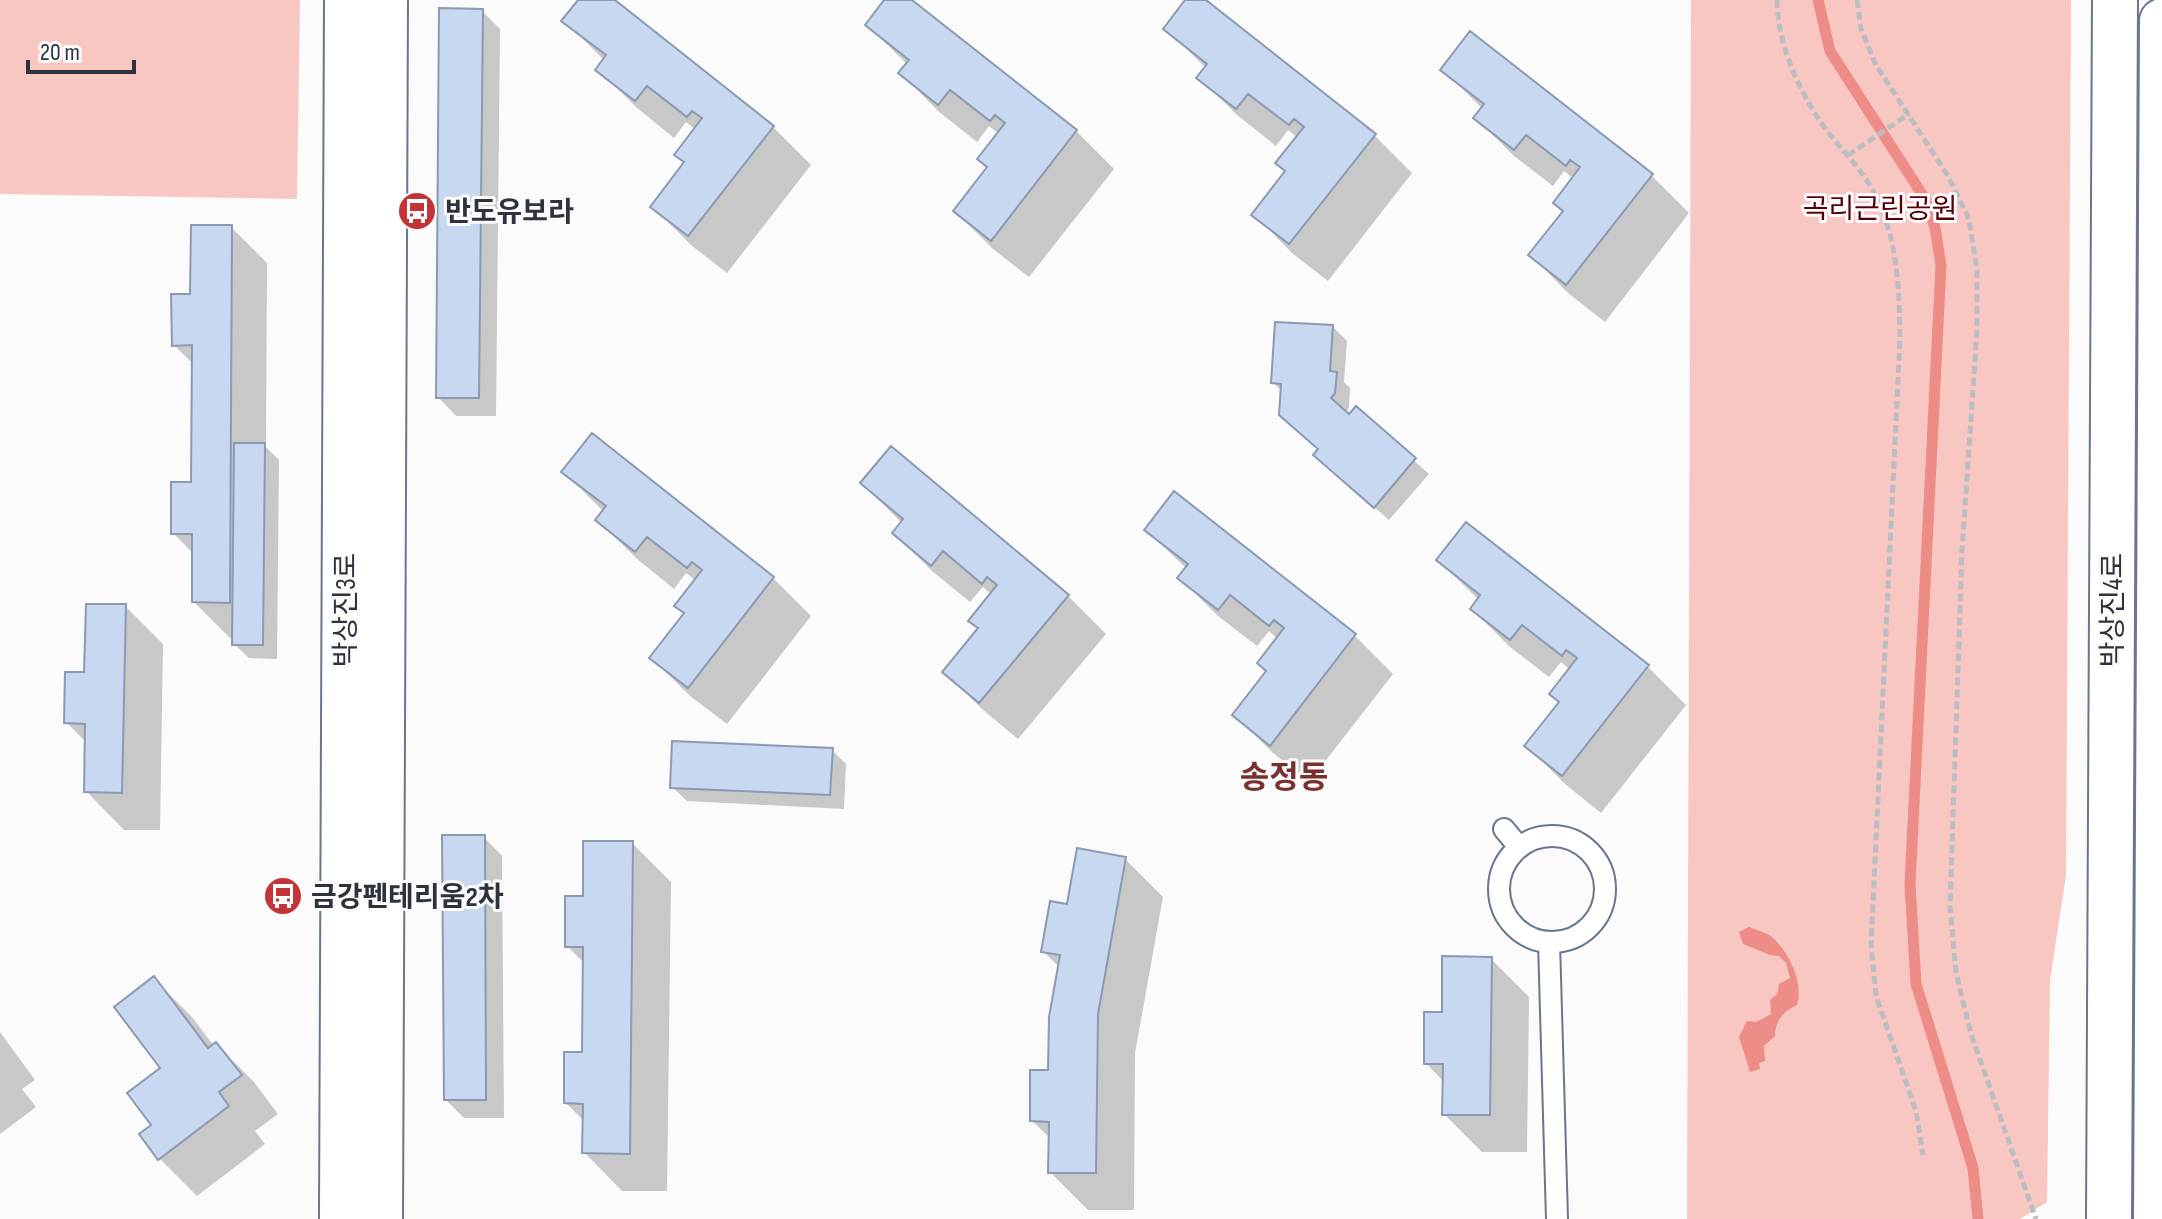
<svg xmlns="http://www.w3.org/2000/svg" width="2162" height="1219" font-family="'Sofia Sans Condensed','Noto Sans KR',sans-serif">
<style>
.green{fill:#f9c7c2}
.water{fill:#ee8d87}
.shadow{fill:#0003}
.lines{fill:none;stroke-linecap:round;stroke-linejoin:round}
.stream{stroke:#ee8d87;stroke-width:11}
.building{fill:#c8d8f1;stroke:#8b9ab1;stroke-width:2}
.service-casing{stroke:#68778d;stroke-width:24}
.tertiary-casing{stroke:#68778d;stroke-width:48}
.path{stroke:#bbbdc0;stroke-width:5;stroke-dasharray:8 4;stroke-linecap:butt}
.service{stroke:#fff;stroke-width:20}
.tertiary{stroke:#fff;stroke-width:44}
.labels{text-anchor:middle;stroke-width:6;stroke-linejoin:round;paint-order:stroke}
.park-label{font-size:28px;fill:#570008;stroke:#fbfbfb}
.poi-label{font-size:28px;font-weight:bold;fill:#2d333d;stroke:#fbfbfb;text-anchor:start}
.street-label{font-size:28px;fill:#2d333d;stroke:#fbfbfb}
.quarter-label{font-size:32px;font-weight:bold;fill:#78312f;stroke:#fbfbfb}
</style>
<rect width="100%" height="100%" fill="#fbfbfb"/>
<path class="green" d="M 0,0 L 300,0 L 297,199 L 0,194 Z
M 1691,0 L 2071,0 L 2066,875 L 2050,981 L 2047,1202 L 2020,1219 L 1687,1219 Z"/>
<path class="water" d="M 1749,927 C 1756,930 1766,932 1772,937 C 1789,952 1804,983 1797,1005 C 1784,1011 1775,1020 1775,1036 L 1764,1046 L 1765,1061 L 1759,1063 L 1760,1069 L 1750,1072 L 1739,1037 L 1747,1021 L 1756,1022 L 1771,1014 L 1770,1000 L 1777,994 L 1779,984 L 1790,978 L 1786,963 L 1779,956 L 1770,955 L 1743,944 L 1739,932 Z"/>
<path class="shadow" d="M 580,0 L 612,0 L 773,127 L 811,165 L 727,273 L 691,245 L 653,207 L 686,164 L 696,130 L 686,122 L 674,138 L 636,107 L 598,69 L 604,60 L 564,20 Z
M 886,0 L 909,0 L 1076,131 L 1114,169 L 1029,277 L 993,249 L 955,211 L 989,168 L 999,134 L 989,126 L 977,142 L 938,111 L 901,73 L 908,65 L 867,25 Z
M 1188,0 L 1203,0 L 1374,135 L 1412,173 L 1328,281 L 1292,253 L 1254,214 L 1287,172 L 1298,138 L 1288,130 L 1276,146 L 1237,115 L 1199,77 L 1206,68 L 1165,28 Z
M 482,11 L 500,29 L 496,416 L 456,416 L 438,397 Z
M 1442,69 L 1652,176 L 1689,213 L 1605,322 L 1568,293 L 1531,255 L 1565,212 L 1574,179 L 1564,171 L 1553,186 L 1514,156 L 1476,118 L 1483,109 Z
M 231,227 L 267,263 L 266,447 L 279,460 L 277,659 L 249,658 L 234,644 L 234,638 L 230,638 L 194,602 L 194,554 L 173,533 L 193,484 L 194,365 L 174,345 L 192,296 Z
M 1333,327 L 1347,341 L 1344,382 L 1350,388 L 1349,408 L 1345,413 L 1349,417 L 1356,409 L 1429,474 L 1389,520 L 1330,469 L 1282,392 L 1273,382 Z
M 564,472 L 773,578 L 811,616 L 727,724 L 690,696 L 652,658 L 686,614 L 696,581 L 686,573 L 674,589 L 636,558 L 598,520 L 604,512 Z
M 862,483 L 1068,596 L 1106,634 L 1018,739 L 983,710 L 945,672 L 980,630 L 992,595 L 983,587 L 970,602 L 932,571 L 894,533 L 902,523 Z
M 1174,494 L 1355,636 L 1393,674 L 1309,782 L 1273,753 L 1235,715 L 1268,672 L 1278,639 L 1269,631 L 1257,646 L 1218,616 L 1180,578 L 1187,569 L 1146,530 Z
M 1438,560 L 1647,666 L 1686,705 L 1601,813 L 1565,784 L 1527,746 L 1560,703 L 1570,670 L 1561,662 L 1549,677 L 1510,647 L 1472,609 L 1479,600 Z
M 125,606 L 163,644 L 160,830 L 124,830 L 86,791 L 87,743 L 66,722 L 86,674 Z
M 832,750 L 846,764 L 844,809 L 687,801 L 672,787 Z
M 484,837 L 502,856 L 504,1118 L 464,1118 L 446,1100 Z
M 632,843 L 671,882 L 667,1191 L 622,1191 L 584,1152 L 584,1121 L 566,1103 L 584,1054 L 585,964 L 567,946 L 585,898 Z
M 1125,859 L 1163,897 L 1135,1053 L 1134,1210 L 1088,1210 L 1050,1172 L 1051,1139 L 1032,1121 L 1050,1072 L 1060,968 L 1043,951 L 1069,906 Z
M 1491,959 L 1529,997 L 1527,1152 L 1482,1152 L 1444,1114 L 1444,1082 L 1426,1063 L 1444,1014 Z
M 154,979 L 192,1017 L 214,1046 L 216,1044 L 254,1082 L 278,1114 L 255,1131 L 265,1144 L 197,1196 L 159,1158 L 154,1125 L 163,1068 Z
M 0,1032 L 35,1080 L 22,1089 L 36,1107 L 0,1134 Z"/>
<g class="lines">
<path class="stream" d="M 1818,0 L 1830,51 L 1927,202 L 1935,228 L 1941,265 L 1910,884 L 1916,984 L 1973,1168 L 1978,1219"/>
</g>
<path class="building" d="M 578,0 L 615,0 L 774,126 L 688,236 L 650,207 L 684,162 L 674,155 L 702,118 L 692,111 L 687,117 L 647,86 L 635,101 L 595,70 L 606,55 L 561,21 Z
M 884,0 L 912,0 L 1077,130 L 991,241 L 953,211 L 987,167 L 977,159 L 1005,123 L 995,115 L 990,121 L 950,90 L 938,105 L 898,73 L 909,60 L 865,25 Z
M 1185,0 L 1206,0 L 1376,134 L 1289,244 L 1251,215 L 1285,171 L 1275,163 L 1304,127 L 1294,119 L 1289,125 L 1248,94 L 1236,109 L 1196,78 L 1207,64 L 1163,29 Z
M 439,8 L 483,9 L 479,398 L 436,398 Z
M 1470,31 L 1653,174 L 1566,285 L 1528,255 L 1563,211 L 1553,203 L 1580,167 L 1570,160 L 1566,166 L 1526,135 L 1514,150 L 1473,118 L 1484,104 L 1440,70 Z
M 191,225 L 232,225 L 230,603 L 192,602 L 192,534 L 171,534 L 171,482 L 191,482 L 192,345 L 172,346 L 171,294 L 190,294 Z
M 1275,322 L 1333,325 L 1330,371 L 1337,372 L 1335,393 L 1331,398 L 1349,414 L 1356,406 L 1416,458 L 1374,508 L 1313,455 L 1318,449 L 1279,415 L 1281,384 L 1271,383 Z
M 592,433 L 774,577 L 688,688 L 649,658 L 684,613 L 674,606 L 702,570 L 692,562 L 687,568 L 647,537 L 635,552 L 595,520 L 606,506 L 561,472 Z
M 234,443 L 265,443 L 263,645 L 232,645 Z
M 891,446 L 1069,595 L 979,703 L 942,672 L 978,628 L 968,621 L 997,585 L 987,577 L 982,584 L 943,551 L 931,566 L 892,533 L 903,519 L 860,483 Z
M 1174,491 L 1356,634 L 1270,746 L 1232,715 L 1266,671 L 1257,663 L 1284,628 L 1274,620 L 1269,626 L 1230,595 L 1218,610 L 1177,578 L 1188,564 L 1144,530 Z
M 1466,522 L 1649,665 L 1562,776 L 1524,746 L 1559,702 L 1549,694 L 1577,658 L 1566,650 L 1562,656 L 1522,625 L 1510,640 L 1470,609 L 1480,595 L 1436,560 Z
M 86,604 L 126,604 L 122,793 L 84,792 L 85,724 L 64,723 L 65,672 L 84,672 Z
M 672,741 L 833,748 L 830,795 L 670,788 Z
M 442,835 L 485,835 L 486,1100 L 444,1100 Z
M 583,841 L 633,841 L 630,1154 L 582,1153 L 583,1104 L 564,1103 L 564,1052 L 582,1052 L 583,947 L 565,947 L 565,896 L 583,896 Z
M 1077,848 L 1126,857 L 1098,1014 L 1096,1173 L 1048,1173 L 1049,1122 L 1030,1121 L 1030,1070 L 1048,1070 L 1049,1017 L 1060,955 L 1041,952 L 1050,901 L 1067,904 Z
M 1442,956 L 1492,957 L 1490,1115 L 1442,1115 L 1443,1064 L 1424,1064 L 1424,1012 L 1442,1012 Z
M 154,976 L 208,1048 L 216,1042 L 242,1075 L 219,1092 L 229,1106 L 158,1160 L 139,1134 L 151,1125 L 127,1093 L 160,1068 L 114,1007 Z"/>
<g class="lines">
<defs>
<path id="service" d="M 1504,829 L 1519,847
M1499 889a53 53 0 1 1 106 0a53 53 0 1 1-106 0Z
M 1549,942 L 1557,1219"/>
<path id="tertiary" d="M 342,1219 L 347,0
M 380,1219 L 385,0
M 2109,1219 L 2115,0
M 2156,1219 L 2162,21"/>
</defs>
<use href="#service" class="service-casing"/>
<use href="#tertiary" class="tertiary-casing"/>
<path class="path" d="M 1777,0 C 1778,41 1794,80 1816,115 C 1832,141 1857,162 1872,189 C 1898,235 1899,287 1900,338 L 1871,944 L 1876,996 L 1916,1111 L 1923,1155
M 1857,0 L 1861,29 L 1876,65 L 1948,176 L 1969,219 L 1977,270 L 1977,330 L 1962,551 L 1950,906 L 1956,973 L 1971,1034 L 2036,1219
M 1848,155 L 1909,114"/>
<use href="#service" class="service"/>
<use href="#tertiary" class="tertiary"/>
</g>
<defs>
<symbol id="bus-disc" viewBox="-11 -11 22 22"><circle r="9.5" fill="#c33438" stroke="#fbfbfb"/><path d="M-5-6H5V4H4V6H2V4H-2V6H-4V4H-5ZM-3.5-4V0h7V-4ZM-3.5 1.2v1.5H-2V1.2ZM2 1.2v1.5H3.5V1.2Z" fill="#fff"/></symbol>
</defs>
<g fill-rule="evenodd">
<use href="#bus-disc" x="395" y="189" width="44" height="44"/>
<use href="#bus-disc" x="261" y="874" width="44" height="44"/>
</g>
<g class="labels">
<g class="park-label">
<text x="1880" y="218">곡리근린공원</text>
</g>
<g class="poi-label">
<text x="445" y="221">반도유보라</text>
<text x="311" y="906">금강펜테리움2차</text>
</g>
<g class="street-label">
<text transform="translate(345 610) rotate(-90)" y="10">박상진3로</text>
<text transform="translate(2112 610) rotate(-90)" y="10">박상진4로</text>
</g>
<g class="quarter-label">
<text x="1284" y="788">송정동</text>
</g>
</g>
<path d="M28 60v12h106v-12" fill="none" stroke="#2d333d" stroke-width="4"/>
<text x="40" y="60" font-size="24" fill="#2d333d" stroke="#fbfbfb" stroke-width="6" paint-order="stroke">20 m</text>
</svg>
